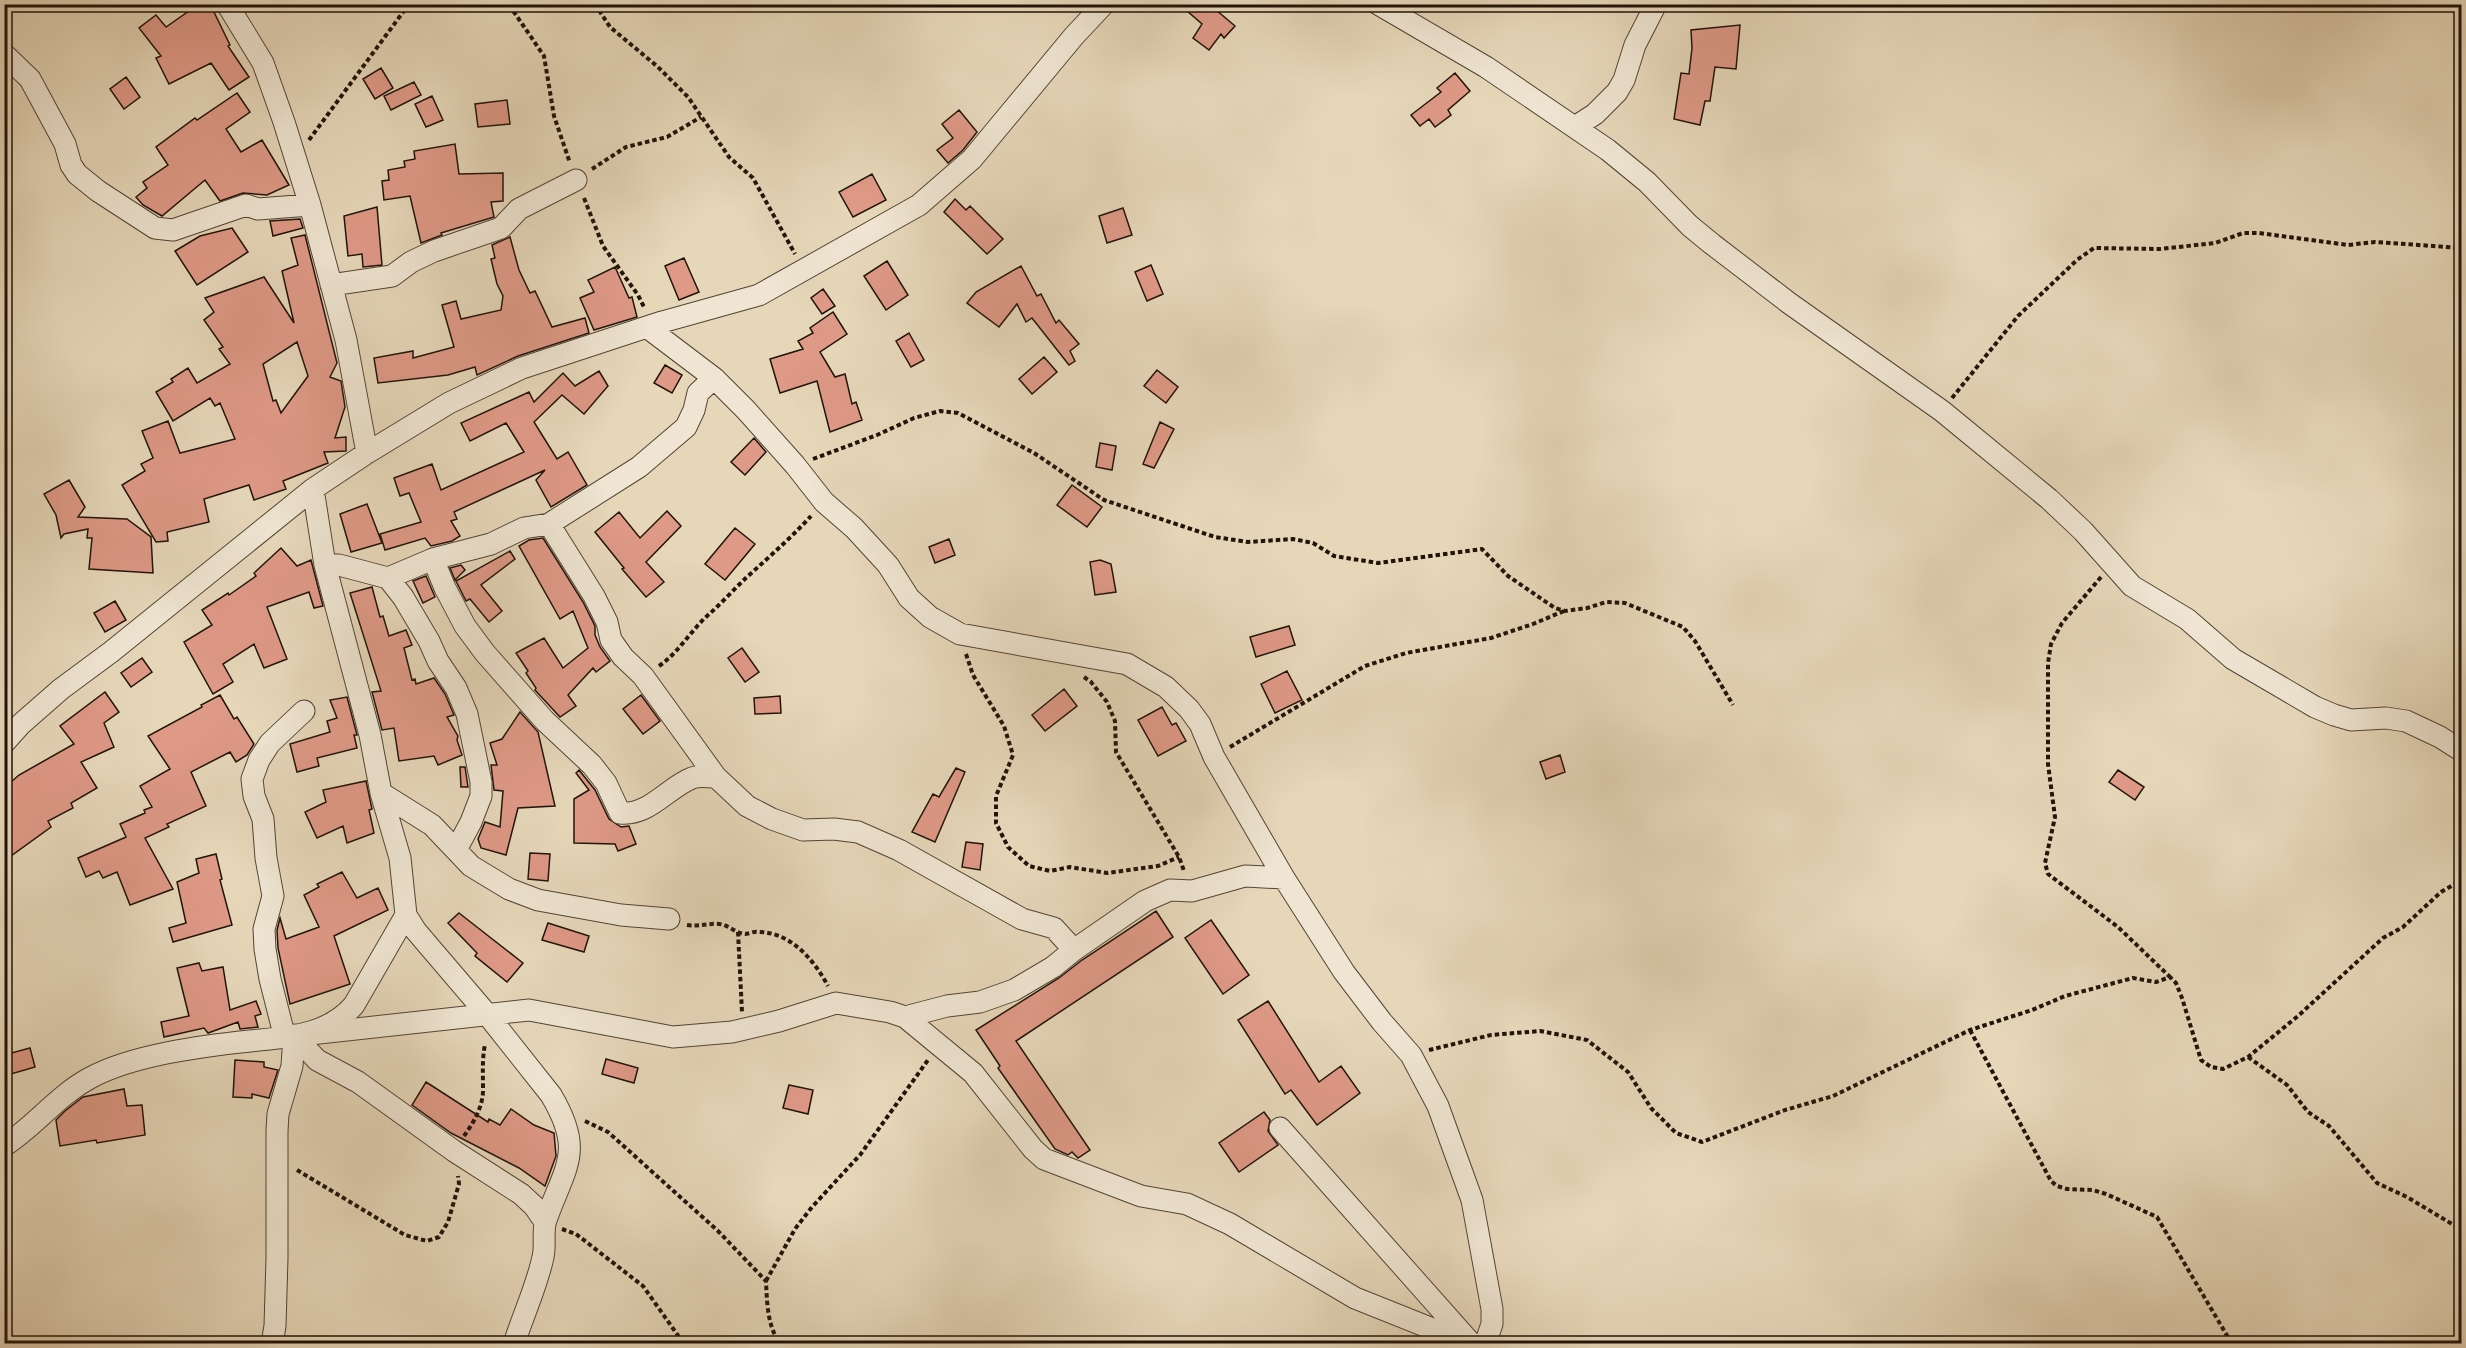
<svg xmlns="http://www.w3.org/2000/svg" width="2466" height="1348" font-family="'Libre Caslon Text',serif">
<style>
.building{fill:#df9987;stroke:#20130a;stroke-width:1.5;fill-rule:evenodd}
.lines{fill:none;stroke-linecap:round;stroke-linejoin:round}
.minor-casing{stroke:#524436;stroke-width:23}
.path{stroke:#20130a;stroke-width:4;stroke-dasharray:4.5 3;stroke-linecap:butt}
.minor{stroke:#efe5d2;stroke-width:21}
</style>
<rect width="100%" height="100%" fill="#e6d7b9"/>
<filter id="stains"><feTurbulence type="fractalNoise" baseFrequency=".00333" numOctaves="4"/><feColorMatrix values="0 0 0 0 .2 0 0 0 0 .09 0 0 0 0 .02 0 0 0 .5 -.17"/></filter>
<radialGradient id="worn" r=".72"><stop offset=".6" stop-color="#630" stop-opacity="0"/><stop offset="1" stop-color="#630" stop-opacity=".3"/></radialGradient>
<path class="building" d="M 199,4 L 210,4 L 230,45 L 228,46 L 249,77 L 229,90 L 211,63 L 169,84 L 156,58 L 161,56 L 139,28 L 156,15 L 166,27 Z
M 1179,4 L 1209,4 L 1235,26 L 1224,38 L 1221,34 L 1209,50 L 1193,38 L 1202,24 Z
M 1740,25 L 1736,69 L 1715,67 L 1710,101 L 1705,101 L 1700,125 L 1674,119 L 1681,73 L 1689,74 L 1692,48 L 1691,30 Z
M 381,68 L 393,88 L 375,99 L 363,79 Z
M 1455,73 L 1470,91 L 1448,110 L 1451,115 L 1435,127 L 1429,119 L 1420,126 L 1411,115 L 1441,92 L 1437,88 Z
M 126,77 L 140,97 L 124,109 L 110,89 Z
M 414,82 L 421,95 L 391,110 L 384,96 Z
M 237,93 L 250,112 L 226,129 L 241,152 L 262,140 L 289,185 L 267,195 L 243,193 L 220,201 L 205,180 L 162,216 L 143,205 L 136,197 L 147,188 L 143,182 L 168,165 L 156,147 L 195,118 L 197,120 Z
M 432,96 L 443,120 L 426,127 L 415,104 Z
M 507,100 L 510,124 L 478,127 L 475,104 Z
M 959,110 L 977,132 L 963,150 L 948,163 L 937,150 L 953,138 L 942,124 Z
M 455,144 L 459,174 L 503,173 L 503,201 L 491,202 L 494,217 L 441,233 L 442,235 L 421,243 L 410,196 L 384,200 L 382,181 L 389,180 L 388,170 L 405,167 L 404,161 L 415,159 L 414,151 Z
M 872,174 L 886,200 L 853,217 L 839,192 Z
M 955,199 L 966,210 L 970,206 L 1003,239 L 987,254 L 944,212 Z
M 377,207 L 382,265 L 363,267 L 362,254 L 348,256 L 344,216 Z
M 1123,208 L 1132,235 L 1107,243 L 1099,216 Z
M 300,219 L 303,228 L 273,236 L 270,221 Z
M 232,228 L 248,252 L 197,285 L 175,251 L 200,236 Z
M 305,235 L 337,363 L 330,377 L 341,381 L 345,407 L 335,438 L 346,437 L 346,451 L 324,452 L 328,463 L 283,481 L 286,489 L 254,500 L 249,485 L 204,499 L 209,522 L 167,532 L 168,541 L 156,542 L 122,485 L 145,471 L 141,464 L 153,458 L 142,431 L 168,421 L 180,453 L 235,439 L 220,403 L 215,406 L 210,398 L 173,421 L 156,392 L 173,382 L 171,379 L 188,368 L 197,383 L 230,364 L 219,349 L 223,347 L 204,320 L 214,312 L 205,298 L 264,277 L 294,323 L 282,271 L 298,265 L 291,238 ZM 297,342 L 308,376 L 281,413 L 276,400 L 273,401 L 263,364 Z
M 510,237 L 519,270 L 530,293 L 535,291 L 552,327 L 585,318 L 589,333 L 518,356 L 477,375 L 475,367 L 448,375 L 378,383 L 374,358 L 413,351 L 413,358 L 454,347 L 442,305 L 456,301 L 461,319 L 501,310 L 503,296 L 497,284 L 491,259 L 495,258 L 492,245 Z
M 684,258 L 699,292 L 679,300 L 665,266 Z
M 887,261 L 908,295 L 886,310 L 864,276 Z
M 1151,265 L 1163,294 L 1147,301 L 1135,272 Z
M 1021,266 L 1037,296 L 1041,294 L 1056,323 L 1059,320 L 1079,344 L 1070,351 L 1075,361 L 1069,365 L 1032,318 L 1026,322 L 1017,304 L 999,327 L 967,303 L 976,292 Z
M 615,267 L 629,298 L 632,297 L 637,317 L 594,330 L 580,298 L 594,292 L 588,280 Z
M 823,289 L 835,306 L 822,314 L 811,298 Z
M 833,312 L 847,334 L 820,352 L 835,377 L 845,374 L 852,404 L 856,402 L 862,420 L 830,432 L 817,381 L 780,393 L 770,359 L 803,349 L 798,341 L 813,333 L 810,328 Z
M 909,333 L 924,360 L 911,367 L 896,341 Z
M 1044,357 L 1057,372 L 1032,394 L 1019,379 Z
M 665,365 L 682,375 L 672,393 L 654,383 Z
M 1157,370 L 1178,387 L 1166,403 L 1144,386 Z
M 599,371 L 608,386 L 584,414 L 562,395 L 534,422 L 557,459 L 568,452 L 587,485 L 551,507 L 536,480 L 545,470 L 454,512 L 457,519 L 451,521 L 460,536 L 452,541 L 431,546 L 425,538 L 385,550 L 380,534 L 421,522 L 409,493 L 400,496 L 394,478 L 432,464 L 441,490 L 524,452 L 506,423 L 470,441 L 461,423 L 529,392 L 534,402 L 563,373 L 575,386 Z
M 1160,422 L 1174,429 L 1154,468 L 1143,464 Z
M 754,438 L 766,452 L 745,475 L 731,462 Z
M 1100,443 L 1116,446 L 1112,470 L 1096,467 Z
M 69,480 L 85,507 L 78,517 L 127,519 L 151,537 L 153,573 L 89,569 L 92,538 L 87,538 L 88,529 L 64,534 L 61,538 L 56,515 L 44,494 Z
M 1072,485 L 1102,507 L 1087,527 L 1057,505 Z
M 367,504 L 382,543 L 351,552 L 340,514 Z
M 667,511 L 681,526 L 646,562 L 664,582 L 646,597 L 622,569 L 624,568 L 595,532 L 619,512 L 640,538 Z
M 735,528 L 755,544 L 725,580 L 705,564 Z
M 543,538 L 583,602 L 595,626 L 595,635 L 600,647 L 610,661 L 596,672 L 593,668 L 568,695 L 576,706 L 560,717 L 535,690 L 536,688 L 526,673 L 528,671 L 516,653 L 544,638 L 563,668 L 588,648 L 573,611 L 560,619 L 519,546 L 529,540 Z
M 949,539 L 955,555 L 935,563 L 929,547 Z
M 281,548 L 297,566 L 311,560 L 323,606 L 314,608 L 309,592 L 267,607 L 287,659 L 264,668 L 254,644 L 223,664 L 233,682 L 213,694 L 184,642 L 212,625 L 202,610 L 228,593 L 229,595 L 256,576 L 254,573 Z
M 510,551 L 515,559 L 481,585 L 502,611 L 489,622 L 470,599 L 466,601 L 456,581 Z
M 1100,560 L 1111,564 L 1116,592 L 1095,595 L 1090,562 Z
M 461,565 L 465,570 L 455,580 L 450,568 Z
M 426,576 L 435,597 L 423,603 L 413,581 Z
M 372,587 L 380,617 L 383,616 L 389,636 L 406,630 L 412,645 L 404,648 L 412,680 L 415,679 L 416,684 L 434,678 L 445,694 L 454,715 L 447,717 L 458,736 L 457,740 L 462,755 L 438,765 L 434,756 L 399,761 L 394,728 L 382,730 L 372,692 L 381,691 L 350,593 Z
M 115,601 L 126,620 L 105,632 L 94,613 Z
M 1289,626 L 1295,645 L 1256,657 L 1250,637 Z
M 742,648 L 759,672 L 745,682 L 728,658 Z
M 142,658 L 152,672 L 131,687 L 121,673 Z
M 1287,671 L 1302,700 L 1275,713 L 1261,684 Z
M 1064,689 L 1077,706 L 1045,731 L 1032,715 Z
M 105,692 L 119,712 L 104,723 L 114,747 L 81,762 L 97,788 L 71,803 L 73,808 L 48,821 L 51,827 L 4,861 L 4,788 L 19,775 L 74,744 L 60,726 Z
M 220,695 L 234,719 L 237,717 L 254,744 L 247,755 L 236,762 L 230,752 L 191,772 L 206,806 L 167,824 L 169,827 L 145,838 L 173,889 L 130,905 L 117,872 L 103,878 L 99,871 L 86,877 L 78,858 L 126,837 L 120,824 L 145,813 L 144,810 L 152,807 L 140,786 L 170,769 L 148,736 L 202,707 L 201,705 Z
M 641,695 L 660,721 L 643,734 L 623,709 Z
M 780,696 L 781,713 L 755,714 L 754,698 Z
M 347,697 L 357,735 L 354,735 L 357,748 L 317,758 L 319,766 L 297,772 L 290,744 L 330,732 L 327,721 L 337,718 L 330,700 Z
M 1162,707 L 1172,725 L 1176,723 L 1186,741 L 1158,756 L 1138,720 Z
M 520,712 L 538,732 L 555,806 L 518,808 L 506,855 L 481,848 L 478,839 L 485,822 L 500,827 L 503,791 L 494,790 L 491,765 L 497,765 L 490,743 L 502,739 Z
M 1560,755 L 1565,772 L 1546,779 L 1540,762 Z
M 460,767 L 465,767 L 468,787 L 461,787 Z
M 956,768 L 965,772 L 935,842 L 912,832 L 933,794 L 939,797 Z
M 579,770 L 595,790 L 609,819 L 621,827 L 629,826 L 636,844 L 618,851 L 615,844 L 574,843 L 574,799 L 589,790 L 576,773 Z
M 2118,770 L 2144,787 L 2135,800 L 2109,782 Z
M 366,781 L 372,809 L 369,810 L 374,833 L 347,843 L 343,826 L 317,838 L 305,812 L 326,802 L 323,790 Z
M 966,842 L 983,844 L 980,870 L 962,867 Z
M 530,853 L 550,854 L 548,881 L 528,879 Z
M 216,854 L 222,879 L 220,880 L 232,925 L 173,942 L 169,928 L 186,923 L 177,882 L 199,873 L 196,859 Z
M 342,872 L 357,898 L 378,888 L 388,910 L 334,936 L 350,984 L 290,1004 L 278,948 L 277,930 L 280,918 L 286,939 L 319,927 L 304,895 L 319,887 L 317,884 Z
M 1156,911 L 1173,937 L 1016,1041 L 1090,1150 L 1078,1158 L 1072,1152 L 1068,1155 L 1055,1149 L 998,1068 L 1000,1066 L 976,1030 L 1059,978 L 1082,960 Z
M 459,913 L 523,963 L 507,982 L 475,956 L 477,953 L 448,923 Z
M 1211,920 L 1249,975 L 1223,994 L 1185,938 Z
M 548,923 L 589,936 L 584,952 L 542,940 Z
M 199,963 L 202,971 L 223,967 L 230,1010 L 256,1001 L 261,1014 L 255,1016 L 258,1027 L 240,1029 L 238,1022 L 208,1033 L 204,1028 L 164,1037 L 161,1022 L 189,1016 L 177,968 Z
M 1268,1001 L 1319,1082 L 1341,1066 L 1360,1093 L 1317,1125 L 1291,1090 L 1285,1094 L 1238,1020 Z
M 30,1048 L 35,1067 L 4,1076 L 4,1055 Z
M 606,1059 L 638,1068 L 634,1083 L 602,1074 Z
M 235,1060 L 264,1062 L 264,1067 L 278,1070 L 269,1098 L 252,1094 L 252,1098 L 233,1097 Z
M 426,1082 L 488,1122 L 489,1119 L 500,1125 L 511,1109 L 534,1125 L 554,1133 L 556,1156 L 545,1186 L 519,1168 L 451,1133 L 412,1105 Z
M 789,1085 L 813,1090 L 808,1114 L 783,1108 Z
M 124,1089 L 127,1106 L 142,1105 L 145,1135 L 97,1143 L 96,1140 L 60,1146 L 56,1120 L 65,1111 L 83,1097 Z
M 1264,1112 L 1270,1120 L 1268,1131 L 1278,1145 L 1239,1172 L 1219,1143 Z"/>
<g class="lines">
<defs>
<path id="minor" d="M 227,4 L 263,63 L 284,122 L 310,205 L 346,340 L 367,453
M 1378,4 L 1486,67 L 1608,150 L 1647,182 L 1690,226 L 1712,244 L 1789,303 L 1942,411 L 2049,499 L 2083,531 L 2132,586 L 2187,619 L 2233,659 L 2315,707 L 2334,715 L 2351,720 L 2386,718 L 2406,721 L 2440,737 L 2462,751
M 4,54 L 30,79 L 65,144 L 71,165 L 77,174 L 98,191 L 155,228 L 173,230 L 246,205 L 258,209 L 310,205
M 1575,127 L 1595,114 L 1617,92 L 1624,80 L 1635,45 L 1656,4
M 331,285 L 392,276 L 411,262 L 434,251 L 501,228 L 519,209 L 576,180
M 648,328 L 714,378 L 746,410 L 795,465 L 824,502 L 854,528 L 888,565 L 909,598 L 930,617 L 960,634 L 1127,664 L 1166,687 L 1189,709 L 1200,724 L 1214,757 L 1284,878 L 1344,972 L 1382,1022 L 1411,1055 L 1438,1106 L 1472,1200 L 1492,1309 L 1492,1324 L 1485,1344
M 313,489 L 325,565 L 370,735 L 381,793 L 400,858 L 406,915 L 416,931 L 486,1013 L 551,1095 C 585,1152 565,1166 546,1220 C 542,1231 546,1245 543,1257 C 537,1286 523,1315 514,1344
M 549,524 L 594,596 L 607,622 L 611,640 L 623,657 L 643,676 L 716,777
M 433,559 L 445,588 L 465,626 L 485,653 L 545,721 L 592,765 L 606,783 L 620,813 C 649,816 667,788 692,778 C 699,775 708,777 716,777 L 747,806 L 772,819 L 803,830 L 834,829 L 858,832 L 899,850 L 1022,919 L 1054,928 L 1074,950
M 325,565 L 339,565 L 388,578 L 433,559 L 491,544 L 524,528 L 549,524 L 639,467 L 686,427 L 694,410 L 698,393 L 714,378
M 388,578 L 403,597 L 429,641 L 438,661 L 456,688 L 467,714 L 481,782 L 481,796 L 471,822 L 456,850
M 4,743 L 21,724 L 61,689 L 111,652 L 313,489 L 367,453 L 449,403 L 522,368 L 662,322 L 759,295 L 919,205 L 972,159 L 1074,36 L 1104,4
M 381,793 L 432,825 L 471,866 L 509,889 L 538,900 L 621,915 L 669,919
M 905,1017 L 947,1006 L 980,1002 L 1014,990 L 1053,967 L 1074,950 L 1145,901 L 1170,890 L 1192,891 L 1245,876 L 1284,878
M 310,1034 L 529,1010 L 673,1037 L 732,1032 L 779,1021 L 836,1003 L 890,1012 L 905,1017 L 973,1073 L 1033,1149 L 1044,1159 L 1141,1196 L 1187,1204 L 1230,1224 L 1355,1298 L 1470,1344
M 294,1035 L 317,1060 L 358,1082 L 454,1151 L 521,1194 L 534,1206 L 545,1222
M 285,1038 L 270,979 L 265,949 L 264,929 L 273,896 L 266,858 L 263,819 L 254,796 L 252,779 L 259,760 L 270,743 L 304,711
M 1280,1128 L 1469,1341
M 4,1146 C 35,1126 58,1095 90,1078 C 132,1055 202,1046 250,1041 C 287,1037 328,1036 354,1005 L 406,915
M 272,1344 L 275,1326 L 277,1258 L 277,1131 L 278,1114 L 292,1066 L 294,1035"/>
</defs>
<use href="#minor" class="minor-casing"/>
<path class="path" d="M 511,4 L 514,12 L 544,56 L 554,116 L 570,163
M 595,4 L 610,27 L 658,67 L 688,97 L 729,157 L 753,178 L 795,254
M 309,140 L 409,4
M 592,169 L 626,147 L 667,137 L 701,117
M 584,198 L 603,246 L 638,295 L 645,309
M 1952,398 L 2018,316 L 2077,260 L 2094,248 L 2160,249 L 2215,243 L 2243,233 L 2259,233 L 2348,245 L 2375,242 L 2462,248
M 813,459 L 877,435 L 914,418 L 940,411 L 958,413 L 1034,453 L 1104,500 L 1215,537 L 1248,542 L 1293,539 L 1313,543 L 1334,556 L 1378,563 L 1482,549 L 1508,576 L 1555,608 L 1565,611 L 1587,608 L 1606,602 L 1625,603 L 1683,627 L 1695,641 L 1733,705
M 2101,577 L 2062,623 L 2051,644 L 2048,663 L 2048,764 L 2055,817 L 2045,863 L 2048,874 L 2118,927 L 2170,977
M 966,654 L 973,675 L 1004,726 L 1013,755 L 996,796 L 996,823 L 1008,847 L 1029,866 L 1050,871 L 1070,867 L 1107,873 L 1158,866 L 1179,857
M 659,666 C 678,653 690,632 707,616 C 721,604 734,589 747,577 C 770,556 790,539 811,516
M 1084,677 L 1091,682 L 1107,702 L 1115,721 L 1116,752 L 1179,857 L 1184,871
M 1230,747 L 1365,666 L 1406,653 L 1491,638 L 1533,624 L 1564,611
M 687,925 C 699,927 708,923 719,924 C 729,925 735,933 745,934 C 749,934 754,931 758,932 C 791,932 814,960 828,986
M 738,932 L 742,1012
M 1970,1030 L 2051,1181 L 2057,1186 L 2067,1189 L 2093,1190 L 2106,1194 L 2157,1217 L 2232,1344
M 1429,1050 L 1491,1035 L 1540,1031 L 1587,1040 L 1628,1072 L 1651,1108 L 1676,1133 L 1702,1142 L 1785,1110 L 1833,1096 L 1970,1030 L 2032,1010 L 2065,996 L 2133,978 L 2156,982 L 2170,977 L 2176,983 L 2182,998 L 2201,1060 L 2211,1067 L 2223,1069 L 2248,1057 L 2298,1016 L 2383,938 L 2403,927 L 2441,892 L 2462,880
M 2248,1057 L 2287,1085 L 2308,1112 L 2329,1126 L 2377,1183 L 2407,1197 L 2462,1230
M 585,1121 L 608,1132 L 718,1231 L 766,1281 C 767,1302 767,1325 780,1344
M 464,1136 C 474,1122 484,1105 483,1087 C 483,1072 482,1060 485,1044
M 297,1170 L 405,1235 L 427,1241 L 439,1237 L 448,1222 L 459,1184 L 458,1176
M 562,1229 L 576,1234 L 643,1286 L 684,1344
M 766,1281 L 795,1229 L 812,1207 L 860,1155 L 928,1060"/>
<use href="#minor" class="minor"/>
</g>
<rect width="2466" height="1348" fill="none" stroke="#e6d7b9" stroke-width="24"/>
<rect x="6" y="6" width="2454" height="1336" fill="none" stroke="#20130a" stroke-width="3"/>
<rect x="12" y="12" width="2442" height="1324" fill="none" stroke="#20130a" stroke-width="1.5"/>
<rect width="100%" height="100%" filter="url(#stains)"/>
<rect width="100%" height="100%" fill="url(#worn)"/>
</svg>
